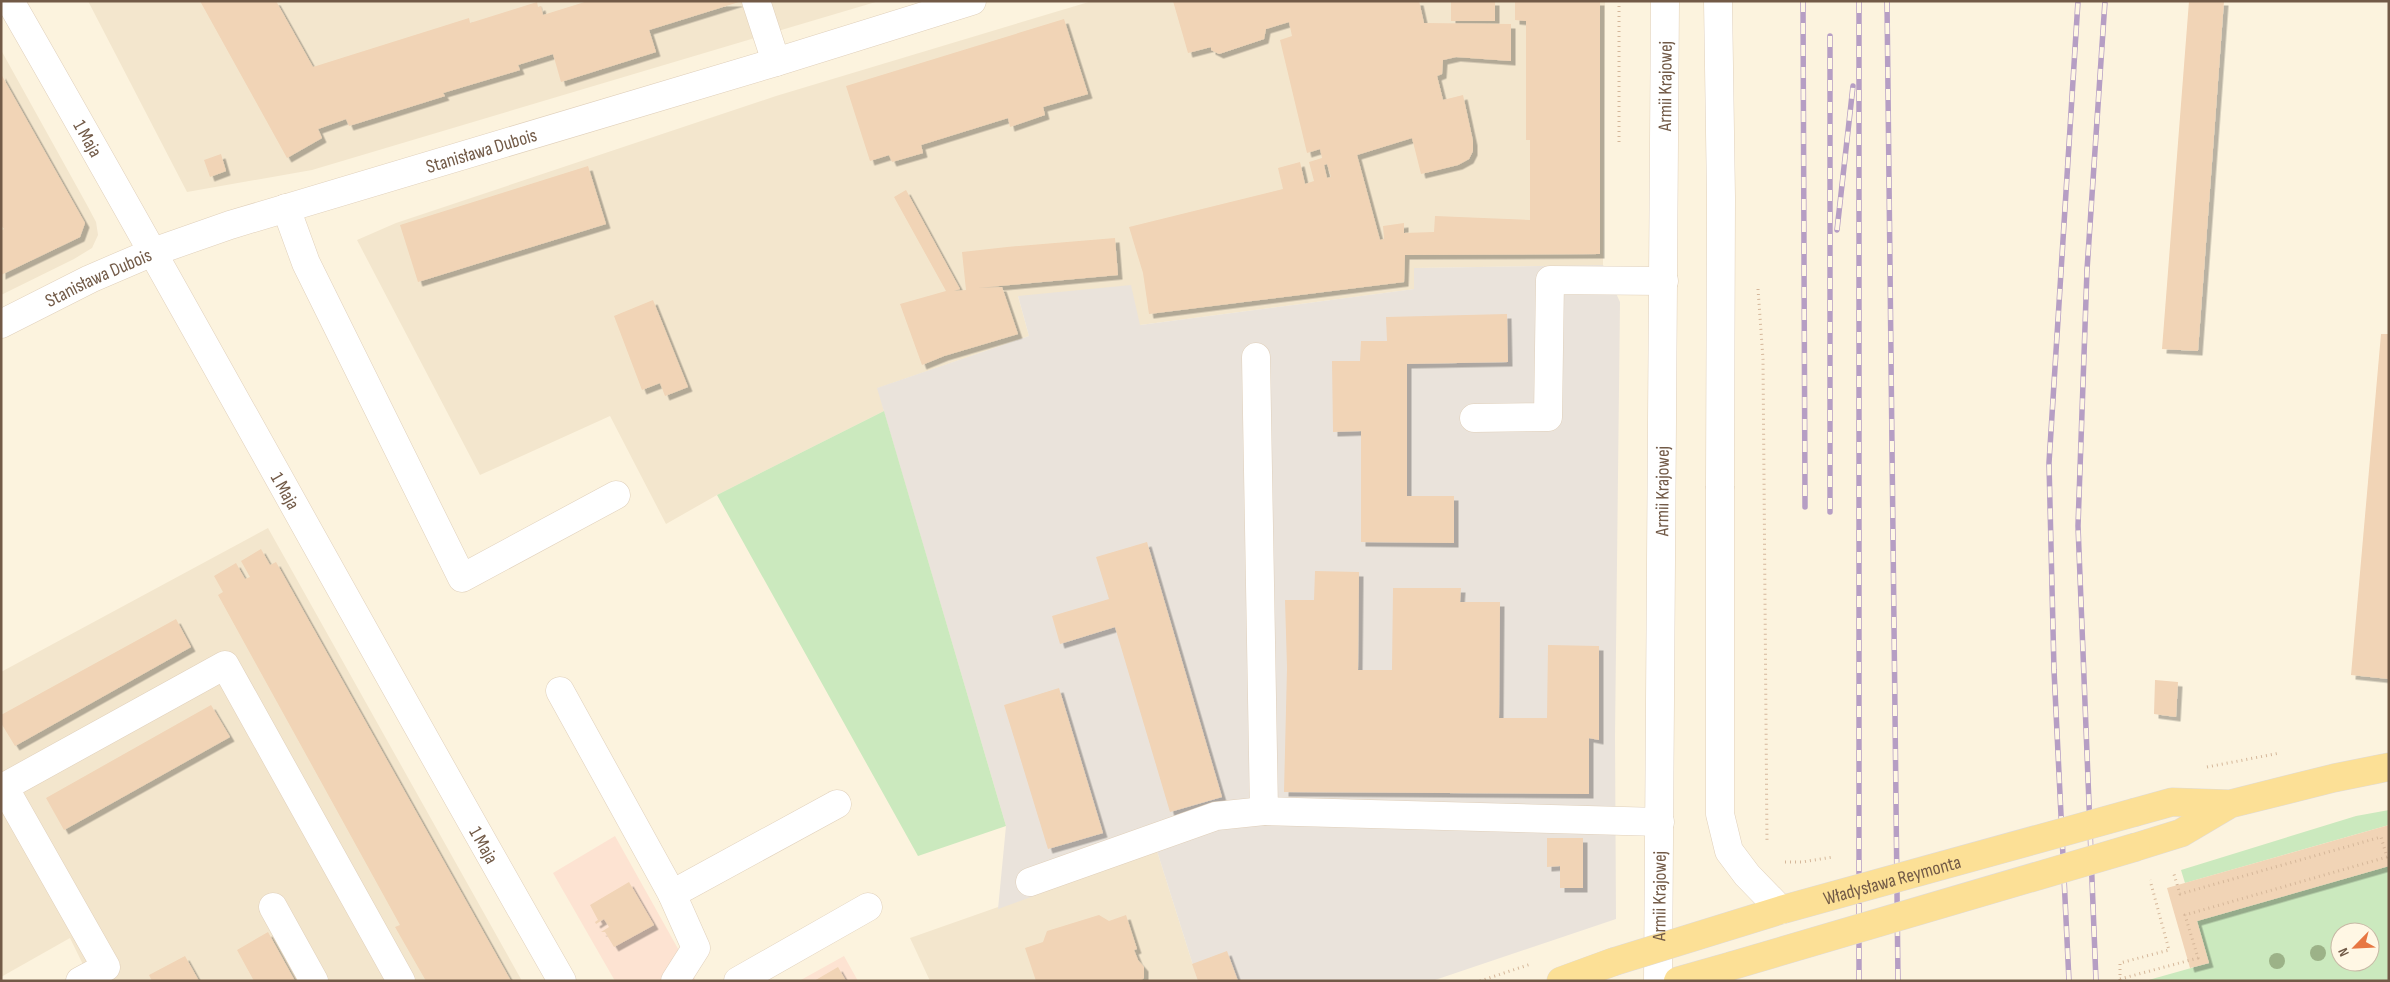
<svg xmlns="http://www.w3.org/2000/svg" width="2390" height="982" font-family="'Sofia Sans Condensed',sans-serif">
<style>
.residential{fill:#f3e6cd}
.commercial{fill:#fde3d2}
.industrial{fill:#eae3db}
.green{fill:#cbe9be;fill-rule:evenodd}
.building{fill:#f1d4b6;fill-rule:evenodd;filter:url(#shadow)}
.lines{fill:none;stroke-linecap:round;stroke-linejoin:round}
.minor-casing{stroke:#e0d0bb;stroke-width:29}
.major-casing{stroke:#e0dbd7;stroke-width:29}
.path{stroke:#d5b79a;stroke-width:3;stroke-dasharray:1 4;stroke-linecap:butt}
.minor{stroke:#fff;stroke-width:28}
.major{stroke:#fce096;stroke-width:28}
.rail-casing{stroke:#b69ec4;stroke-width:5.5}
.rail{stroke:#fff7e4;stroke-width:4;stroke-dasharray:11;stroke-linecap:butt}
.minor-bridge-casing{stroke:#e0d0bb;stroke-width:29;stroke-linecap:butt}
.major-bridge-casing{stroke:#e0dbd7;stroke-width:29;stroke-linecap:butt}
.path-bridge{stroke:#d5b79a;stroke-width:3;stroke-dasharray:1 4;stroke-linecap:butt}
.minor-bridge{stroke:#fff;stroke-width:28}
.major-bridge{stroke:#fce096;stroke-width:28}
.tree{fill:#9cb288}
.labels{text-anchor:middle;stroke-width:5;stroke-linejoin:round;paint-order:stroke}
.street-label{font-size:19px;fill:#725a47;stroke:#fff7e4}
</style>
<defs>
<filter id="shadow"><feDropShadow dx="4.5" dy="4.5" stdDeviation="0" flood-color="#0004"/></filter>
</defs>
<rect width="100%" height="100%" fill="#fcf3de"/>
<path class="residential" d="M 88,1 L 879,1 L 312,170 L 187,192 Z
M 1092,1 L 1605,1 L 1603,265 L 1414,268 L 1415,289 L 1140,325 L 1018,296 L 1029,336 L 878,388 L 884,411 L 717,495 L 666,524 L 610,416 L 480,475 L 357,240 L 396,223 L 776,96 Z
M 1,50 L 87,205 L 96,222 L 98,235 L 92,248 L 74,259 L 1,295 Z
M 268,528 L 522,981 L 91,981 L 70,938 L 1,977 L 1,672 Z
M 1157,851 L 1198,981 L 930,981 L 910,938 Z"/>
<path class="commercial" d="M 615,836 L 696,981 L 615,981 L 553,873 Z
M 844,956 L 858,981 L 799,981 Z"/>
<path class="industrial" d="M 1603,265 L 1620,302 L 1615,737 L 1616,919 L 1432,981 L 1198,981 L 1157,851 L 998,909 L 1006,826 L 877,388 L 1029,336 L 1018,296 L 1131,285 L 1140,325 L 1414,289 L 1414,268 Z"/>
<path class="green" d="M 884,411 L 1006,826 L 918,856 L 717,495 Z
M 2389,810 L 2389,825 L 2185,883 L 2181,870 L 2356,816 Z
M 2389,866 L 2389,981 L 2145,981 L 2209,963 L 2197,921 ZM 2340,932 L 2370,932 L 2370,962 L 2340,962 Z"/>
<path class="building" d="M 200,1 L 276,1 L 313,67 L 469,18 L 470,23 L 537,2 L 538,7 L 541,6 L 543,15 L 588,1 L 739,2 L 649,30 L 656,52 L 561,82 L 553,54 L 518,65 L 520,70 L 443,93 L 445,96 L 349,126 L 346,119 L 318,129 L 322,138 L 287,158 Z
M 1173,1 L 1419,1 L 1424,23 L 1511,24 L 1511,61 L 1456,57 L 1443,60 L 1442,74 L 1437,76 L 1443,100 L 1463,95 L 1473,141 L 1473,151 L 1469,159 L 1458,165 L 1421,174 L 1412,138 L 1357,155 L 1380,240 L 1384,239 L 1383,226 L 1404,223 L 1404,233 L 1434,232 L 1435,216 L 1530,220 L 1530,140 L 1526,140 L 1526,21 L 1515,20 L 1515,1 L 1600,1 L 1600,254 L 1405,255 L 1404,282 L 1149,314 L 1143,273 L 1129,227 L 1283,189 L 1278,168 L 1300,162 L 1305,184 L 1314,181 L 1309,162 L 1322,158 L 1320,149 L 1307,153 L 1280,40 L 1292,36 L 1289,22 L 1266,29 L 1264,39 L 1219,54 L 1211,50 L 1211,47 L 1188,53 ZM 1327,164 L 1331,177 L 1327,178 L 1324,165 Z
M 1451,1 L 1495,1 L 1495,21 L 1451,21 Z
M 2189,1 L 2224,1 L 2198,351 L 2162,349 Z
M 1064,19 L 1088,94 L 1043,107 L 1045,115 L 1010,127 L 1008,118 L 921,145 L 923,153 L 892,162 L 889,155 L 870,161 L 846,86 Z
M 1,74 L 85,223 L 80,237 L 1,275 L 1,231 L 4,229 L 1,225 Z
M 221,154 L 226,171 L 210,177 L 204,160 Z
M 588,166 L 606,224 L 418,282 L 400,225 Z
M 906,190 L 960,289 L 954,291 L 966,290 L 962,252 L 1007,247 L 1115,238 L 1118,275 L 978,288 L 1002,287 L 1018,334 L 944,356 L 922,365 L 900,304 L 946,291 L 894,197 Z
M 653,300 L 688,387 L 665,396 L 660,383 L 642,390 L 614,316 Z
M 1507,314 L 1508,362 L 1407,364 L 1407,496 L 1454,496 L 1454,543 L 1361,542 L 1361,431 L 1333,432 L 1332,361 L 1360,361 L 1361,341 L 1387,341 L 1386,317 Z
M 2381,334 L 2389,334 L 2389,679 L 2351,675 Z
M 1147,542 L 1222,797 L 1170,812 L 1115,627 L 1060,644 L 1052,616 L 1109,599 L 1096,557 Z
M 261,549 L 270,565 L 276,562 L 511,981 L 426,981 L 395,927 L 400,925 L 218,595 L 223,592 L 214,576 L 236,563 L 245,579 L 250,577 L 241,561 Z
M 1315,571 L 1359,572 L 1358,670 L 1392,670 L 1393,588 L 1461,588 L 1460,602 L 1500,602 L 1499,718 L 1547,718 L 1548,645 L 1599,646 L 1599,740 L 1589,738 L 1589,794 L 1284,792 L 1287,668 L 1285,600 L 1314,600 Z
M 176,619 L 191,647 L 15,746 L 1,723 L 1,715 Z
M 2155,680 L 2178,682 L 2176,717 L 2154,714 Z
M 1059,688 L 1103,833 L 1048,849 L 1004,705 Z
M 211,705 L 230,737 L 64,830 L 46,798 Z
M 2389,825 L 2389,866 L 2197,921 L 2209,963 L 2190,968 L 2167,888 Z
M 1547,838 L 1583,838 L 1583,888 L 1560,888 L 1560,866 L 1547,867 Z
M 629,882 L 654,925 L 614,947 L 605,932 L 601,932 L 609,927 L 604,919 L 596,924 L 595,922 L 598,920 L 590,905 Z
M 1099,915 L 1109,921 L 1126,915 L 1137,949 L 1134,950 L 1138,960 L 1144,967 L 1144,978 L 1140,981 L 1036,981 L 1025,948 L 1043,942 L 1047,931 Z
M 268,932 L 295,981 L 254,981 L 237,950 Z
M 1227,951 L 1238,981 L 1198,981 L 1192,964 Z
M 185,956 L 199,981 L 152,981 L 149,975 Z
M 838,967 L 846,981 L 814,981 Z"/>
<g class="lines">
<defs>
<g id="minor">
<path id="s1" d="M 10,1 C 197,326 375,655 562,981"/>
<path d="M 756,1 L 776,62"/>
<path d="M 1718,1 L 1721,198 L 1720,486"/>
<path d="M 286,208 L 306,263 L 462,578 L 616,495"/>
<path id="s2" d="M 1,324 L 90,279 L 153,252 L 230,225 L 776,62 L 972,1"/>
<path d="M 1256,357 L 1264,811 L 1660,822"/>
<path d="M 1474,418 L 1548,417 L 1550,280 L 1664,281"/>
<path d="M 560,691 L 672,894 L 696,948 L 675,981"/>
<path d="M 1030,882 L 1216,816 L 1264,811"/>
<path d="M 672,894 L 837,804"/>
<path d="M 273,907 L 314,981"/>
<path d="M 80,981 L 106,967 L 4,787 L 225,665 L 401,981"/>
<path d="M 738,981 L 868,907"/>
<path id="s3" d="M 1658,981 L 1665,1"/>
</g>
<path id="major" d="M 2136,812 L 2172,802 L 2230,804 L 2334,778 L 2389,767
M 2136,847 L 2181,833 L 2230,804
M 1561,981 L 1613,962
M 1678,981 L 1731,966"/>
</defs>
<use href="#minor" class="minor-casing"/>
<use href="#major" class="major-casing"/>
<path class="path" d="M 1619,142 L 1619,1
M 1758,289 L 1763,359 L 1767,843
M 2207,767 L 2280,753
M 2120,979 L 2198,958 L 2185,915 L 2387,857 L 2381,837 L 2180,894 L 2173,871
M 2120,980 L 2120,963 L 2169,950 L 2150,880
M 1480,981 L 1531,964"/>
<use href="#minor" class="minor"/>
<use href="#major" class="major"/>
<defs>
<path id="rail" d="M 1803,1 L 1805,507
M 1887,1 L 1898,981
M 1830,36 L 1830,512
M 1837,230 L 1853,86
M 1859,981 L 1859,1
M 2069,981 L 2054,670 L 2049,463 L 2078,1
M 2096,981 L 2078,526 L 2087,270 L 2105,1"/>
</defs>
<use href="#rail" class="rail-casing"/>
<use href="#rail" class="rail"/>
<defs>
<path id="minor-bridge" d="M 1720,486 L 1720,814 L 1729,851 L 1747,875 L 1781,910"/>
<g id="major-bridge">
<path id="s4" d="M 1613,962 L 1781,910 L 2136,812"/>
<path d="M 1731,966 L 2136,847"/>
</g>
</defs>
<use href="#minor-bridge" class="minor-bridge-casing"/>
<use href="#major-bridge" class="major-bridge-casing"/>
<path class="path-bridge" d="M 1785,862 L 1802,862 L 1833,857"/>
<use href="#minor-bridge" class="minor-bridge"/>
<use href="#major-bridge" class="major-bridge"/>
</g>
<g class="tree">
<circle cx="2318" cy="953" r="8"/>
<circle cx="2277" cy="961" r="8"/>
</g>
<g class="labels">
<g class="street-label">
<text dy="7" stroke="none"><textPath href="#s3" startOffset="895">Armii Krajowej</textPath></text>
<text dy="7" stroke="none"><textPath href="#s1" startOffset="158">1 Maja</textPath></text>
<text dy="7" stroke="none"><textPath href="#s2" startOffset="512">Stanisława Dubois</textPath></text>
<text dy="7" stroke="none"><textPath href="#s2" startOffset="108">Stanisława Dubois</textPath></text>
<text dy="7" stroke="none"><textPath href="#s1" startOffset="562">1 Maja</textPath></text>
<text dy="7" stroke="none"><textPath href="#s3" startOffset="490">Armii Krajowej</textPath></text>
<text dy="7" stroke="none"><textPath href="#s1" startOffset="968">1 Maja</textPath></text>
<text dy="7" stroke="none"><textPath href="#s4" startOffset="291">Władysława Reymonta</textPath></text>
<text dy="7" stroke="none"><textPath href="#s3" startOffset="85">Armii Krajowej</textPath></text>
</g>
</g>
<rect width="2390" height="982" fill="none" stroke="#725a47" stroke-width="5"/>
<g transform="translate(2355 947) rotate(246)"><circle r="24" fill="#fff7e4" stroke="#c7b8a5"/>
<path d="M0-4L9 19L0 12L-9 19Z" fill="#e77742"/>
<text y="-8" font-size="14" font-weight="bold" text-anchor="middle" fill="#725a47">N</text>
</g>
</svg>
